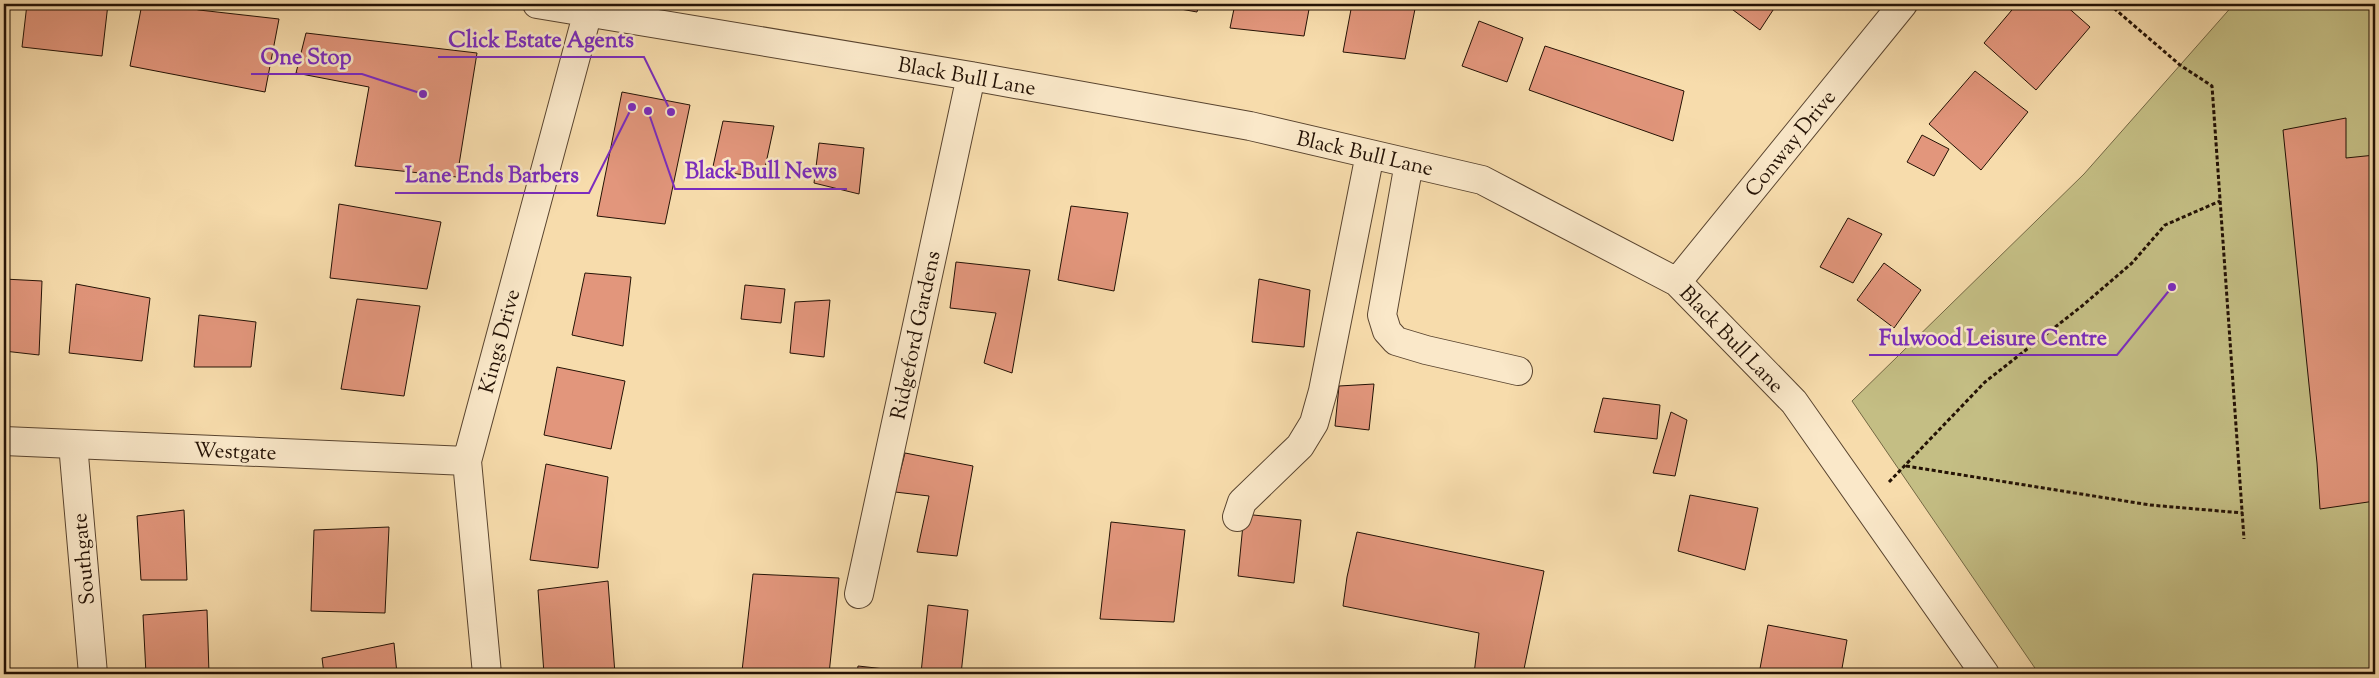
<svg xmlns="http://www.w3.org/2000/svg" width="2379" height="678" font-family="'Sorts Mill Goudy',serif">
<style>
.green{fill:#c4be84;stroke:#746844}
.building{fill:#e2967c;stroke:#241205}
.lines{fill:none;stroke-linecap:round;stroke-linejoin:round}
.minor-casing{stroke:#59442f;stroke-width:30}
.path{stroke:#241205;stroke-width:3;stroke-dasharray:4 2.5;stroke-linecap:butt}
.minor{stroke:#fae8c9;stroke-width:28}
.labels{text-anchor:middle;stroke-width:5;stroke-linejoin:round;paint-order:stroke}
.street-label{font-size:21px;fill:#241205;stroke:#fae8c9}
.leader{fill:none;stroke:#7b2cbf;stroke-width:2}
.callout-dot{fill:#7b2cbf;stroke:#fae8c9;stroke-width:2}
.callout-label{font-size:22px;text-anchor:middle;font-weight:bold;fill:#7b2cbf;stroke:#fae8c9;stroke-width:5;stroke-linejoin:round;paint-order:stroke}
</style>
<rect width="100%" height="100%" fill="#f7dcac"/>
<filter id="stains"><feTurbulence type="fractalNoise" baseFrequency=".004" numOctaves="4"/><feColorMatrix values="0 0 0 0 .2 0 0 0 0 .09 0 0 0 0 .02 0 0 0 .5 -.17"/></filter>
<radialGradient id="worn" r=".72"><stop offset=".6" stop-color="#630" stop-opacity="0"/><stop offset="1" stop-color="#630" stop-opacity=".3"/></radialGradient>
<path class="green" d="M 2234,4 L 2375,4 L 2375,674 L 2039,674 L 1852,401 L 2084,174 Z"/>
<path class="building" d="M 27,4 L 108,4 L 102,56 L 22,47 Z
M 142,4 L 171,4 L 199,10 L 279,19 L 265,92 L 130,66 Z
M 1153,4 L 1199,4 L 1197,12 Z
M 1235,4 L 1310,4 L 1304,36 L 1230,28 Z
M 1352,4 L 1416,4 L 1405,59 L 1343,52 Z
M 1725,4 L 1777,4 L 1760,30 Z
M 2017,4 L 2064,4 L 2090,27 L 2036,90 L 1984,43 Z
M 1479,21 L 1523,38 L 1507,82 L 1462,66 Z
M 306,33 L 477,53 L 457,177 L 355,166 L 369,87 L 296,73 Z
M 1545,46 L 1684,91 L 1673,141 L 1529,90 Z
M 1975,71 L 2028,112 L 1981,170 L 1929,124 Z
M 622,92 L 690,105 L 665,224 L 597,216 Z
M 2346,118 L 2346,158 L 2375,155 L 2375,501 L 2320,509 L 2317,463 L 2283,130 Z
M 723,121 L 774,126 L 763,177 L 712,171 Z
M 1922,135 L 1949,149 L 1934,176 L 1907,162 Z
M 819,143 L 864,148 L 859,194 L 814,183 Z
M 339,204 L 441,222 L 427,289 L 330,278 Z
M 1071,206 L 1128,213 L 1114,291 L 1058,280 Z
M 1848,218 L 1882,234 L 1853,283 L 1820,267 Z
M 956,262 L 1030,270 L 1012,373 L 984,363 L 996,313 L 950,308 Z
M 1884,263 L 1921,290 L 1894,328 L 1857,300 Z
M 585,273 L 631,277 L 623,346 L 572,335 Z
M 4,279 L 42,281 L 39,355 L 4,351 Z
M 1259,279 L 1310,290 L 1304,347 L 1252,342 Z
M 76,284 L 150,298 L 142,361 L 69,353 Z
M 745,285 L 785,289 L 781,323 L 741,319 Z
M 357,299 L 420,306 L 404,396 L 341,389 Z
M 830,300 L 824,357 L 790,353 L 795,302 Z
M 199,315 L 256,322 L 251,367 L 194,367 Z
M 557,367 L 625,381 L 611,449 L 544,435 Z
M 1374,384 L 1369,430 L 1335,426 L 1339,386 Z
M 1603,398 L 1660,405 L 1657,439 L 1594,432 Z
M 1671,412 L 1687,420 L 1675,476 L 1653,473 Z
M 905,453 L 973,466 L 957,556 L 917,552 L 929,496 L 895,492 Z
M 546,464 L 608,477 L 598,568 L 530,560 Z
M 1690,495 L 1758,508 L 1745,570 L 1678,551 Z
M 184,510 L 187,580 L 141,580 L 137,516 Z
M 1244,514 L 1301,520 L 1294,583 L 1238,576 Z
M 1111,522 L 1185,530 L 1174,622 L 1100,619 Z
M 389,527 L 385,613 L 311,611 L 314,530 Z
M 1357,532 L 1544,571 L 1523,674 L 1474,674 L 1479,633 L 1343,606 L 1347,577 Z
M 753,574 L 839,578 L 829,674 L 742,671 Z
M 608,581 L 615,674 L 544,674 L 538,590 Z
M 928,605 L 968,610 L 961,674 L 857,674 L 858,666 L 921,673 Z
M 207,610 L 209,674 L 146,674 L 143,615 Z
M 1768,625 L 1847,640 L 1841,674 L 1759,674 Z
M 394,643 L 397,674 L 324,674 L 322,658 Z"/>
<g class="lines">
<defs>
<path id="minor" d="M 537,4 L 971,76 L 1250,126 L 1482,180 L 1677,282 L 1794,402 L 1985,674
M 1409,163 L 1382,315 L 1387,331 L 1396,341 L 1426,350 L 1518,371
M 1677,282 L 1903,4
M 4,441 L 467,461
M 73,444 L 93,674
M 1237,517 L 1242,502 L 1300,446 L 1314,423 L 1323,391 L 1370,154
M 859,594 L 971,76
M 487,674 L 467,461 L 590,4"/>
</defs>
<use href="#minor" class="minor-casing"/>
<path class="path" d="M 2109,4 L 2180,65 L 2212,86 L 2244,539
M 1906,466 L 2150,505 L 2243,513
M 1889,482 L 1985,382 L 2082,306 L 2132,263 L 2165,225 L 2220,201"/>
<use href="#minor" class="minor"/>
</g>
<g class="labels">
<g class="street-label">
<text transform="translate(967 76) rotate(10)" y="7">Black Bull Lane</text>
<text transform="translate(1790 143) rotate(-51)" y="7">Conway Drive</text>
<text transform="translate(1365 153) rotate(13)" y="7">Black Bull Lane</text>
<text transform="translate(915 335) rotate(-78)" y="7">Ridgeford Gardens</text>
<text transform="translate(1732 339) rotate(46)" y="7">Black Bull Lane</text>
<text transform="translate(499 341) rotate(-75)" y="7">Kings Drive</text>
<text transform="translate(235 451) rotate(2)" y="7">Westgate</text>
<text transform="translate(83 559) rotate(-95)" y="7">Southgate</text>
</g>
</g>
<path class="leader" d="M671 112L644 57H438M423 94L362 74H251M648 111L675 189H847M632 107L589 193H395M2172 287L2117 355H1869"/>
<g class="callout-dot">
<circle cx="671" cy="112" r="5"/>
<circle cx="423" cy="94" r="5"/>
<circle cx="648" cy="111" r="5"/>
<circle cx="632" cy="107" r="5"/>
<circle cx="2172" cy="287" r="5"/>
</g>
<g class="callout-label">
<text x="541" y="47">Click Estate Agents</text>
<text x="306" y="64">One Stop</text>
<text x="761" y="178">Black Bull News</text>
<text x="492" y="182">Lane Ends Barbers</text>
<text x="1993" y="345">Fulwood Leisure Centre</text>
</g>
<rect width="2379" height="678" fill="none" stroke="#f7dcac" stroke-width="20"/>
<rect x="5" y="5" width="2369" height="668" fill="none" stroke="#241205" stroke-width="2.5"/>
<rect x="10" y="10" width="2359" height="658" fill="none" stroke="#241205"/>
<rect width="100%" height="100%" filter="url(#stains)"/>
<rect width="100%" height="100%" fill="url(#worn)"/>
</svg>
